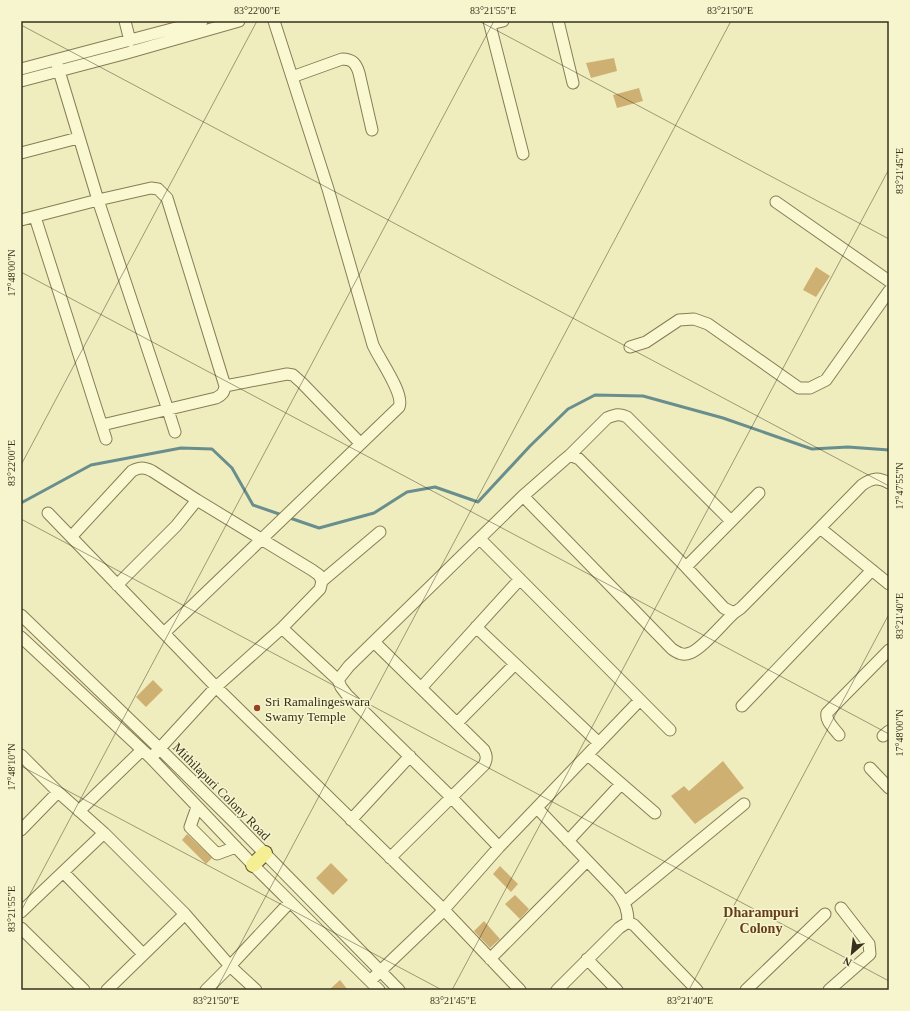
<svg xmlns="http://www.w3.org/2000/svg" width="910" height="1011" font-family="Georgia,serif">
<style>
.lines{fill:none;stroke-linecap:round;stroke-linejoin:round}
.stream{stroke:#698e8e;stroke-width:3}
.building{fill:#cfb073}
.minor-casing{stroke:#887d56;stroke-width:13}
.major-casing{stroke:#55492b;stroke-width:16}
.minor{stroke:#faf8d1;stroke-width:11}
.major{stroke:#f5ef94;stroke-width:14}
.ticks{fill:none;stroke:#37301c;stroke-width:1;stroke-opacity:0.45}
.poi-dot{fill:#994124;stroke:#f6f5ce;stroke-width:1.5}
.labels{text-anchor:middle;stroke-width:3;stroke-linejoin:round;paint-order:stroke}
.poi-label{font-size:13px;fill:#37301c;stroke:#f6f5ce;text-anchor:start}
.street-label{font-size:13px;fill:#37301c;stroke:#f6f5ce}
.neighbourhood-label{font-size:14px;font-weight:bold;fill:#653c1a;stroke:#f6f5ce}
.neatline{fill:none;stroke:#37301c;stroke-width:1.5}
.ticks-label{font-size:10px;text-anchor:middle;fill:#37301c}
</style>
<rect width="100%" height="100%" fill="#efedbe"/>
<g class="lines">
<path class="stream" d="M 21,503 L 91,465 L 181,448 L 212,449 L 232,468 L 253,505 L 282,515
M 287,517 L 319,528 L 374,513 L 407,492 L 435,487 L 478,502 L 530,446 L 568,409 L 595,395 L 643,396 L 723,418 L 812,449 L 848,447 L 889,450"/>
</g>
<path class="building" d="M 614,58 L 617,71 L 591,78 L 586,63 Z
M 639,88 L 643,101 L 617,108 L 613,95 Z
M 816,267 L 830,276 L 816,297 L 803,290 Z
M 153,680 L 163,690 L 146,707 L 136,697 Z
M 723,761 L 744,788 L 695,824 L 671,796 L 684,786 L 689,791 Z
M 187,834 L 212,858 L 206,864 L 182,840 Z
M 331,863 L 348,880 L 333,895 L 316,878 Z
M 500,866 L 518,884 L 511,892 L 493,874 Z
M 515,895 L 529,909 L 520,919 L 505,904 Z
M 484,921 L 500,939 L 490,948 L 474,931 Z
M 340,980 L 348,990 L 329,990 Z"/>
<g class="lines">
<defs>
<path id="minor" d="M 125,21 L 130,41
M 489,21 L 523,154
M 558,21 L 573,83
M 490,24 L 503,21
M 21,69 L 202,21
M 292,77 L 342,59 C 352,59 356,63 359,73 L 372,130
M 21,81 L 127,53 L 239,21
M 21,153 L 78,138
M 776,202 L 889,281
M 35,217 L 106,439
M 21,220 L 98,200 L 56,61
M 630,347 L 646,342 L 679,320 L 694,319 L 708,324 L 799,388 L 810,388 L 826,380 L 889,291
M 225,386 L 287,374 L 293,375 L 302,383 L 360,443
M 102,425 L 216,398 C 222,395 224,393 225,386 L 167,198 L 158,189 L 151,188 L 98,200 L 168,410 L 175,432
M 570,455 L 607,418 C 615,415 619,413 627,417 L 731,521
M 523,496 L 672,649 C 678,653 683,656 690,653 C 701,650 724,622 734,613
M 48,513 L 216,687 L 444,910 L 520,990
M 820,528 L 862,485 C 872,478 878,477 889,483
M 71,537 L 132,471 C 140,467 144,467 152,471 L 197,500
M 480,539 L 670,730
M 686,567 L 759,493
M 322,581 L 380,532
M 117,585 L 176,526 L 197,500 L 312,570 L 319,575 L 322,581 L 320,589 L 282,628 L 216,687 L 151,758
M 21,615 L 159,748 L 235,823 L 399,990
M 476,627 L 599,743
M 282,628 L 338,680
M 164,633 L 399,407 C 405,394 379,359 373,345 L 328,189 L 274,21
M 21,637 L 151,758 L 253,865 L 379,990
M 374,642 L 484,750 C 487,756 487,759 484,765 L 390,858
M 421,688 L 520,579
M 742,706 L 872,570
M 457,723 L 515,664
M 839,735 C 834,728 825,721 827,713 L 889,650
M 883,736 L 889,731
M 21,755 L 58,792 L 104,833 L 185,914 L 230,966 L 256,990
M 588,755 L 655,813
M 870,768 L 889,788
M 197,807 L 190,827 L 217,854 L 236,847
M 537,808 L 618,893 C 625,903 628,910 628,922
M 79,811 L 142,750
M 351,820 L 410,756
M 21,830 L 58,792
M 568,841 L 621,784
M 499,847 L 640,700
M 63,872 L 143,954
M 625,902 L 744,804
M 21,912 L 104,833
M 21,928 L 84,990
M 490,959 L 587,861
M 587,959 L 617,990
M 370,981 L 439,915 L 499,847 L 451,797 L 347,695 L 341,687 L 338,680 L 349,666 L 523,496 L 564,460 L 570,455 L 579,459 L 686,567 L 724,608 L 734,613 L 741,608 L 820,528 L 889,584
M 107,990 L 185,914
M 206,990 L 230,966 L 290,902
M 557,990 L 619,928 L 628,922 L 634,925 L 697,990
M 746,990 L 825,914
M 829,990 L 870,954 L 869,944 L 841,908"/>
<path id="major" d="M 253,865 L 265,853"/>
</defs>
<use href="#minor" class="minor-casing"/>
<use href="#major" class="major-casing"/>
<use href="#minor" class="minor"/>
<use href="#major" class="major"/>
</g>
<path class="ticks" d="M 479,21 L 889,239M 21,25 L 889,486M 21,272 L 889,734M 21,465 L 257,21M 21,519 L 889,981M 21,766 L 442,990M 21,911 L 494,21M 216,990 L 731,21M 452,990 L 889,169M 689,990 L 889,614"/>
<circle class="poi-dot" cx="257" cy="708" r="4"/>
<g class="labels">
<g class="poi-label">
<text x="265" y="706">Sri Ramalingeswara<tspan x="265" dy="15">Swamy Temple</tspan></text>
</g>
<g class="street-label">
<text transform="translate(222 791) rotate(45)" y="5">Mithilapuri Colony Road</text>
</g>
<g class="neighbourhood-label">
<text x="761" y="917">Dharampuri<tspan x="761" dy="16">Colony</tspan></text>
</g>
</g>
<rect width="910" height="1011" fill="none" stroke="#f6f5ce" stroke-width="44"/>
<g transform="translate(852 953) rotate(208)" stroke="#f6f5ce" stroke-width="3" paint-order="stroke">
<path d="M0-3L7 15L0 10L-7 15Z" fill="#37301c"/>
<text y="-6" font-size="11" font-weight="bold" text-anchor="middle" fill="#37301c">N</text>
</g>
<rect x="22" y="22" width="866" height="967" class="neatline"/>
<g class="ticks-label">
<text x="257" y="14">83°22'00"E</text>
<text x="493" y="14">83°21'55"E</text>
<text x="730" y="14">83°21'50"E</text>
<text transform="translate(899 171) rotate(-90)" y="4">83°21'45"E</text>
<text transform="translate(11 273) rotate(-90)" y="4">17°48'00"N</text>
<text transform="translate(11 463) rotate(-90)" y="4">83°22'00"E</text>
<text transform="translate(899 486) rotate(-90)" y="4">17°47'55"N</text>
<text transform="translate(899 616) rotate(-90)" y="4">83°21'40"E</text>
<text transform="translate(899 733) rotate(-90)" y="4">17°48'00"N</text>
<text transform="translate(11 767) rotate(-90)" y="4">17°48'10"N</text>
<text transform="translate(11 909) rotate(-90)" y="4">83°21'55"E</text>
<text x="216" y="1004">83°21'50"E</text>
<text x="453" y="1004">83°21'45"E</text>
<text x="690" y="1004">83°21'40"E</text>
</g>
</svg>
